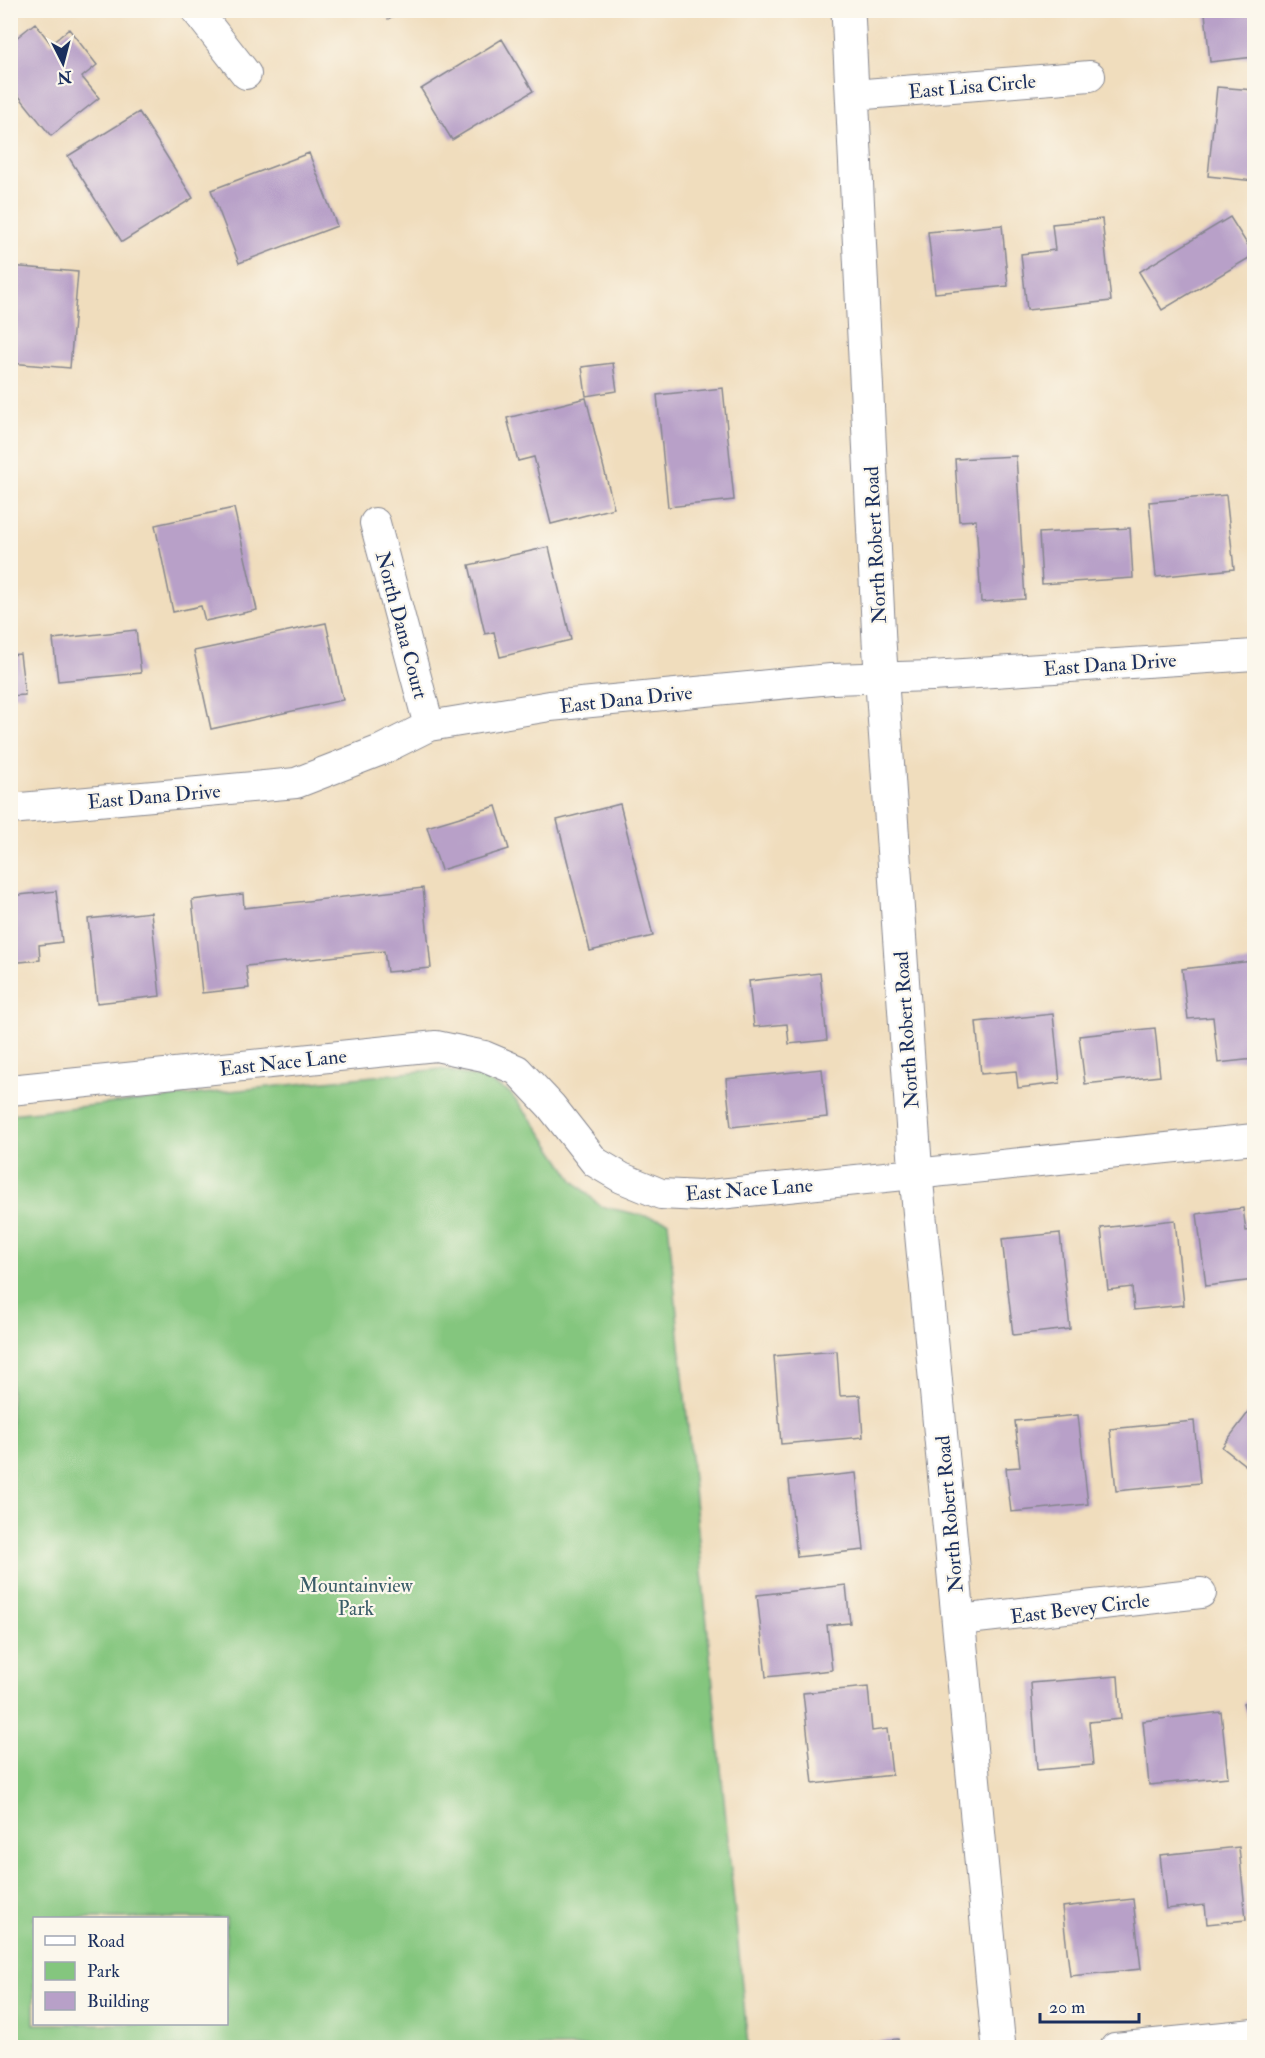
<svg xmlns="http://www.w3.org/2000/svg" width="1265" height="2058" font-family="'IM FELL Double Pica',serif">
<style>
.green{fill:#84c67e;stroke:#507a6e;stroke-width:1.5;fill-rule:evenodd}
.building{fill:#b8a0c8}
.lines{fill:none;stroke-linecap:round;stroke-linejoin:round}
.street-casing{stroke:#86868e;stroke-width:32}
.secondary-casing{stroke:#86868e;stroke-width:35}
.street{stroke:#fff;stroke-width:30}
.secondary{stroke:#fff;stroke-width:33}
.labels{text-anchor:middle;stroke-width:4.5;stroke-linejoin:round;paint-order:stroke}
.street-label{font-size:20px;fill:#1b2f5e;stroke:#fbf7ec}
.park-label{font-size:20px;fill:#3a5c68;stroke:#fbf7ec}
</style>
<rect width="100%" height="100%" fill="#fbf7ec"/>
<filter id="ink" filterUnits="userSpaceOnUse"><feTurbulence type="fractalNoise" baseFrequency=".0167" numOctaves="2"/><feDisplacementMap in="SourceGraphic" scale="12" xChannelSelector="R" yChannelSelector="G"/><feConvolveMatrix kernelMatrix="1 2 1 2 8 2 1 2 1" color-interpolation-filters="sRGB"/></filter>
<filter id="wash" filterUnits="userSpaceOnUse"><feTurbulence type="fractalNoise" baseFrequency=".008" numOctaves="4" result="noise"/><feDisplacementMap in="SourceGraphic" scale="24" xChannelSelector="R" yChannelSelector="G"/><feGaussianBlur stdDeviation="1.35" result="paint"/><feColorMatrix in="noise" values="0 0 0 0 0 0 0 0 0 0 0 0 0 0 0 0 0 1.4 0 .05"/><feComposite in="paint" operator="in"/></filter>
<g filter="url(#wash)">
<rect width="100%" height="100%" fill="#f0ddbd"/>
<path class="green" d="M 441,1069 L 483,1079 L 509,1092 L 538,1128 L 573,1180 L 600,1206 L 668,1221 L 748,2047 L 11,2047 L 11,1114 ZM 34,1918 L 226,1918 L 226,2024 L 34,2024 Z"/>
<g id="blocks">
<path class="building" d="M 384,10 L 404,10 L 388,19 Z
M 1228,10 L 1254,10 L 1254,57 L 1210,62 L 1205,13 Z
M 35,23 L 51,44 L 69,29 L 97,65 L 82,77 L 99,98 L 51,136 L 10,85 L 10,43 Z
M 502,39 L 533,91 L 452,140 L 421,89 Z
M 1217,87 L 1254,90 L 1254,181 L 1208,176 Z
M 139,112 L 193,198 L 122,242 L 68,156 Z
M 309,153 L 337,226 L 239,263 L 211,190 Z
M 1230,217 L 1254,255 L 1162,310 L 1139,272 Z
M 1102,219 L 1111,301 L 1027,310 L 1021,254 L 1055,250 L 1052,224 Z
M 1002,225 L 1008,286 L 935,293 L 928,232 Z
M 10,266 L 78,272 L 70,368 L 10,363 Z
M 613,363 L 617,391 L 586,396 L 582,367 Z
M 723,388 L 734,500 L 668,507 L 657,395 Z
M 586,398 L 614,508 L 551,524 L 534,457 L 518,461 L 507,418 Z
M 1016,456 L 1025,599 L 981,602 L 976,520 L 959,521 L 955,459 Z
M 1254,487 L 1254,522 L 1253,522 L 1250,488 Z
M 1226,495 L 1234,569 L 1156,577 L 1149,502 Z
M 234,508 L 257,610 L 205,621 L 201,606 L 173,612 L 155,525 Z
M 1130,528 L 1133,578 L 1042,584 L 1039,533 Z
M 549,547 L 571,640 L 500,657 L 494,632 L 485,634 L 469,565 Z
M 326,623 L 343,700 L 211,729 L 194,651 Z
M 136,630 L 141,673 L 58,681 L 53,639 Z
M 20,654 L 25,695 L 10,696 L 10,655 Z
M 620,804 L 653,936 L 590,951 L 557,820 Z
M 496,806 L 509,849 L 441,870 L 427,827 Z
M 423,888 L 431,968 L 387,972 L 384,951 L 246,966 L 249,988 L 202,993 L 192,900 L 243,894 L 244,908 Z
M 56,891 L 62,942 L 39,945 L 40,960 L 10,963 L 10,896 Z
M 151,912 L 160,996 L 97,1003 L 88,919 Z
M 1253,961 L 1254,1059 L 1218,1063 L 1213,1017 L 1188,1019 L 1182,969 Z
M 820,973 L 827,1040 L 789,1044 L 787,1024 L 754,1027 L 749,981 Z
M 1053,1014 L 1060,1083 L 1018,1088 L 1016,1071 L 981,1074 L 976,1022 Z
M 1155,1028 L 1160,1076 L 1085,1084 L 1079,1036 Z
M 822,1069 L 827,1117 L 731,1127 L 726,1079 Z
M 1243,1208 L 1246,1231 L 1254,1230 L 1254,1280 L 1206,1286 L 1197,1214 Z
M 1175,1220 L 1184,1305 L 1134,1310 L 1132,1287 L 1108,1290 L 1101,1228 Z
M 1060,1233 L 1070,1329 L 1013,1335 L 1002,1239 Z
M 837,1351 L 840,1396 L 860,1395 L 863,1437 L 781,1444 L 774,1356 Z
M 1254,1405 L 1254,1472 L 1222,1447 Z
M 1078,1415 L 1088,1504 L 1011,1512 L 1006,1468 L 1020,1467 L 1015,1421 Z
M 1194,1421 L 1200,1483 L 1116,1491 L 1110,1429 Z
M 856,1473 L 864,1550 L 797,1557 L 789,1480 Z
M 846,1585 L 850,1623 L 827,1625 L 832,1670 L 766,1677 L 757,1595 Z
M 1118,1676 L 1121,1719 L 1089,1722 L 1093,1765 L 1037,1770 L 1031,1683 Z
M 868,1687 L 872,1731 L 887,1729 L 892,1775 L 813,1784 L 803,1693 Z
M 1254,1699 L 1254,1734 L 1243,1703 Z
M 1221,1712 L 1228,1777 L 1149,1785 L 1143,1721 Z
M 1239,1847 L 1246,1920 L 1207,1924 L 1205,1905 L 1166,1909 L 1160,1855 Z
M 1133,1899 L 1141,1969 L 1070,1976 L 1062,1907 Z
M 898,2039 L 899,2048 L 846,2048 L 846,2044 Z"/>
</g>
</g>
<g filter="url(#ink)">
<use href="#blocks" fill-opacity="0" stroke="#86868e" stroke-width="1.5"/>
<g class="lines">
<defs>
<path id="street" d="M 196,10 L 246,74
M 853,95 L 1090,76
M 375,523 L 429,726
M 10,809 L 296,783 L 381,750 L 429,726 L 550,706 L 831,679 L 932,676 L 1254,655
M 10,1090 L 436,1046 L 484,1056 L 517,1070 L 551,1106 L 595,1162 L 622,1178 L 661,1194 L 700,1196 L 1254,1139
M 959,1620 L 1201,1593
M 1115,2048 L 1254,2034"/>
<path id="secondary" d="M 848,10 L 879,641 L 916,1176 L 999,2048"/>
</defs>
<use href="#street" class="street-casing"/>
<use href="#secondary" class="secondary-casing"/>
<use href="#street" class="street"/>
<use href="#secondary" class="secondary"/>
</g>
</g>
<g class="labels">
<g class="street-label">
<text transform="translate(972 86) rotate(-5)" y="7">East Lisa Circle</text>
<text transform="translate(875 545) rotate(-93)" y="7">North Robert Road</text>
<text transform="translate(402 625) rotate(75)" y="7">North Dana Court</text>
<text transform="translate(1110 664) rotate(-4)" y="7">East Dana Drive</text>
<text transform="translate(626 699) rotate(-6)" y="7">East Dana Drive</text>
<text transform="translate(154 796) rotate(-5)" y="7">East Dana Drive</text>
<text transform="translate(906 1030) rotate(-94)" y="7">North Robert Road</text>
<text transform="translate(283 1062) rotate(-6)" y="7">East Nace Lane</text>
<text transform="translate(749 1189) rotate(-4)" y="7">East Nace Lane</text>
<text transform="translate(949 1514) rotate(-95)" y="7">North Robert Road</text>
<text transform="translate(1080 1608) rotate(-7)" y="7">East Bevey Circle</text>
</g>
<g class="park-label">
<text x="356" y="1592">Mountainview<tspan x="356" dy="23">Park</tspan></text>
</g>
</g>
<rect width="1265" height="2058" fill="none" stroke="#fbf7ec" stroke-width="36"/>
<rect x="33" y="1917" width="195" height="108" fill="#fbf7ec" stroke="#a1a7b3" stroke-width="1.5"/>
<rect x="45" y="1936" width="30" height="9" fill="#ffffff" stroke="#a1a7b3" stroke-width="1.5"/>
<text x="87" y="1947" font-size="18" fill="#1b2f5e">Road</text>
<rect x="45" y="1962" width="30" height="18" fill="#84c67e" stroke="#a1a7b3" stroke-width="1.5"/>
<text x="87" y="1977" font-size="18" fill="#1b2f5e">Park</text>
<rect x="45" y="1992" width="30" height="18" fill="#b8a0c8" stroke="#a1a7b3" stroke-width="1.5"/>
<text x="87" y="2007" font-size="18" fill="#1b2f5e">Building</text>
<g transform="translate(63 63) rotate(174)" stroke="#fbf7ec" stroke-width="4.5" paint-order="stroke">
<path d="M0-4.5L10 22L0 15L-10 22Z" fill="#1b2f5e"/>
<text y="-9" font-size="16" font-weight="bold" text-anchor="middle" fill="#1b2f5e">N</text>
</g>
<path d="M1040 2013v9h99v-9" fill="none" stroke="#1b2f5e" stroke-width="3"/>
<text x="1049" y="2013" font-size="18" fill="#1b2f5e" stroke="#fbf7ec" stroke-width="4.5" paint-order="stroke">20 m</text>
</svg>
